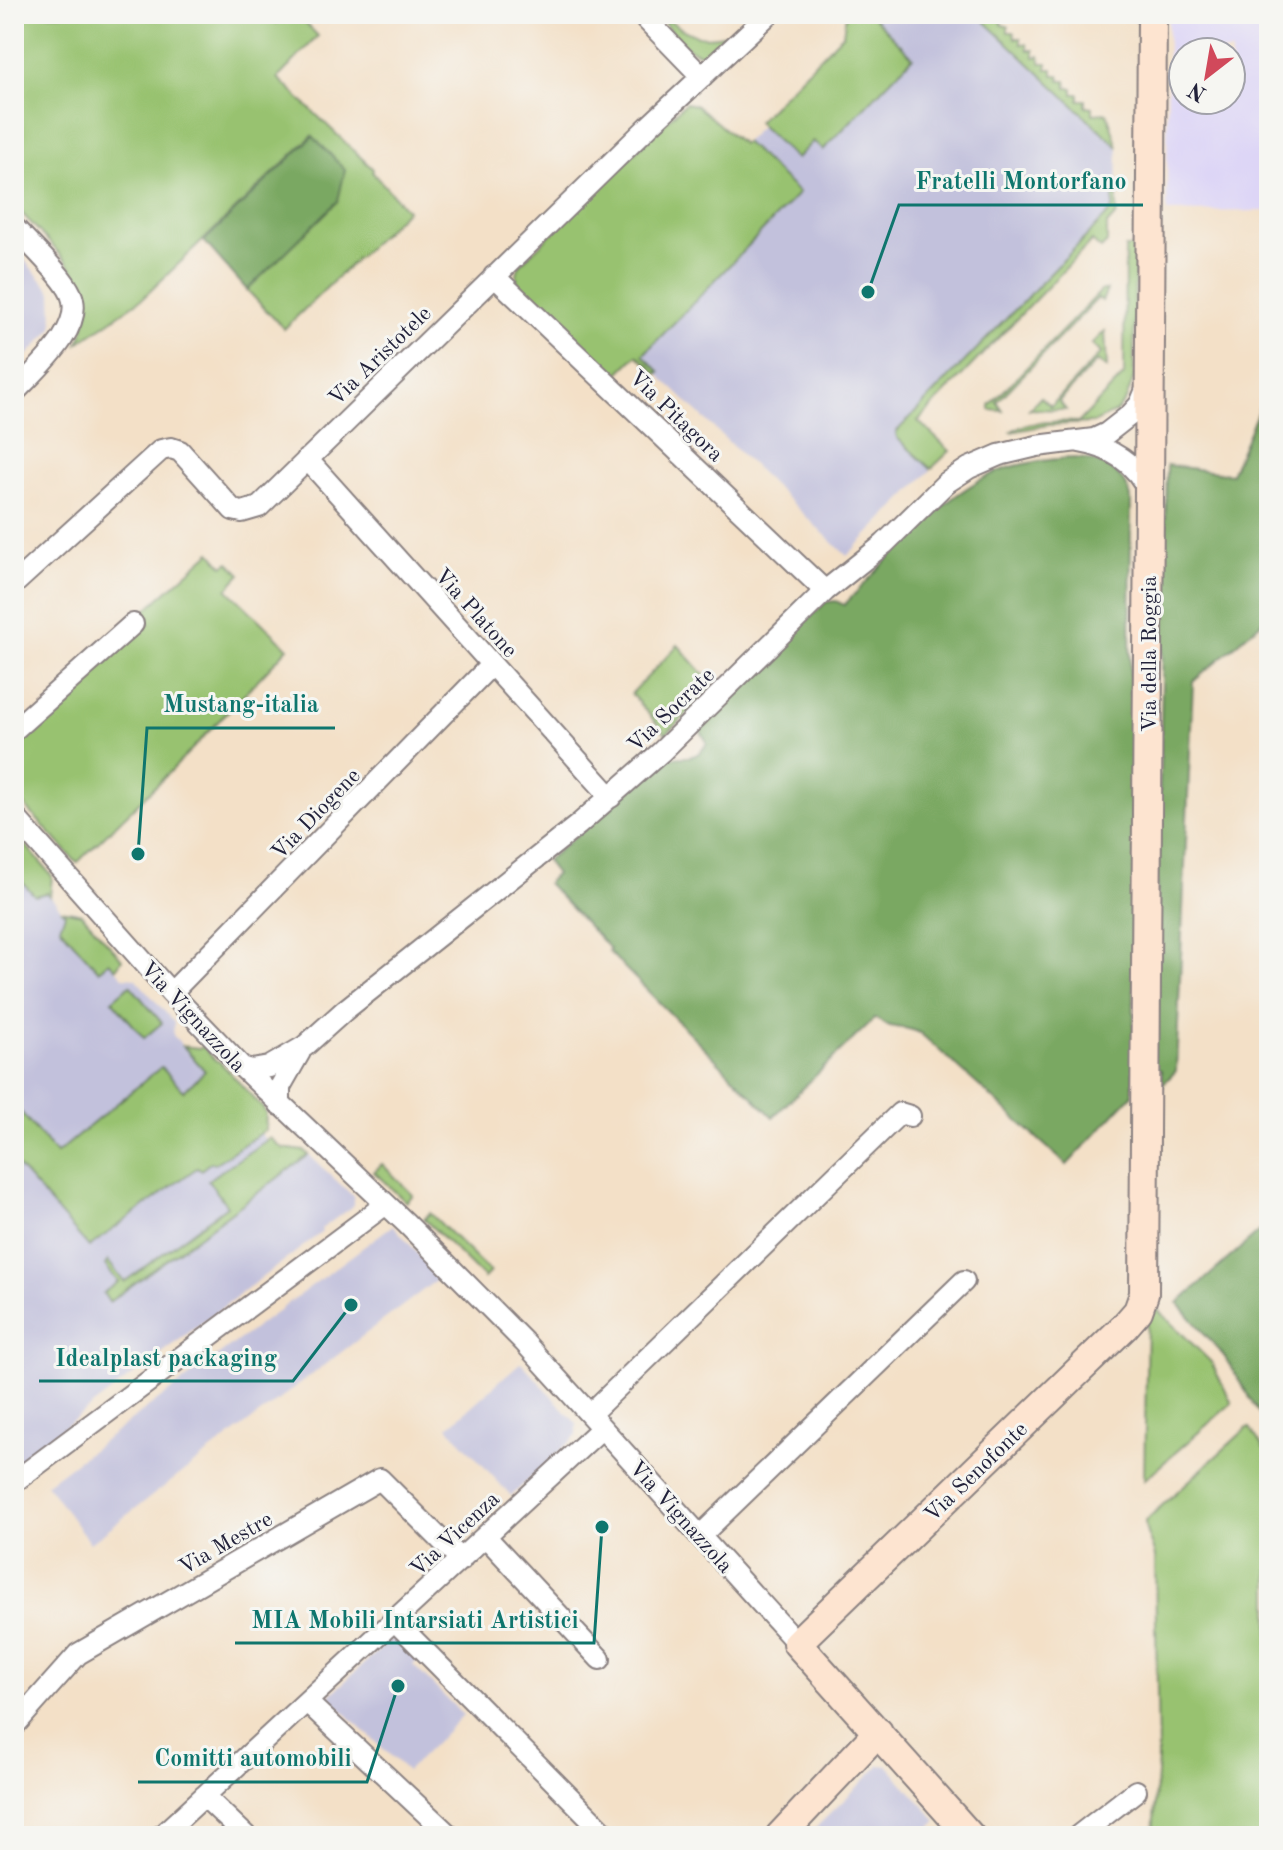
<svg xmlns="http://www.w3.org/2000/svg" width="1283" height="1850" font-family="'Old Standard TT',serif">
<style>
.built{fill:#ddd5f6;fill-rule:evenodd}
.industrial{fill:#c2c1dc}
.green{fill:#98c26f;stroke:#5d7255;stroke-width:2}
.forest{fill:#7aa862;stroke:#4e654e;stroke-width:2}
.lines{fill:none;stroke-linecap:round;stroke-linejoin:round}
.street-casing{stroke:#8a8181;stroke-width:24}
.secondary-casing{stroke:#8a8181;stroke-width:32}
.street{stroke:#fff;stroke-width:20}
.secondary{stroke:#fde4d0;stroke-width:28}
.labels{text-anchor:middle;stroke-width:6;stroke-linejoin:round;paint-order:stroke}
.street-label{font-size:22px;fill:#22223b;stroke:#f6f6f2}
.leader{fill:none;stroke:#0f766e;stroke-width:3}
.callout-dot{fill:#0f766e;stroke:#f6f6f2;stroke-width:3}
.callout-label{font-size:24px;text-anchor:middle;font-weight:bold;fill:#0f766e;stroke:#f6f6f2;stroke-width:6;stroke-linejoin:round;paint-order:stroke}
</style>
<rect width="100%" height="100%" fill="#f6f6f2"/>
<filter id="ink" filterUnits="userSpaceOnUse"><feTurbulence type="fractalNoise" baseFrequency=".0125" numOctaves="2"/><feDisplacementMap in="SourceGraphic" scale="16" xChannelSelector="R" yChannelSelector="G"/><feConvolveMatrix kernelMatrix="1 2 1 2 8 2 1 2 1" color-interpolation-filters="sRGB"/></filter>
<filter id="wash" filterUnits="userSpaceOnUse"><feTurbulence type="fractalNoise" baseFrequency=".006" numOctaves="4" result="noise"/><feDisplacementMap in="SourceGraphic" scale="32" xChannelSelector="R" yChannelSelector="G"/><feGaussianBlur stdDeviation="1.8" result="paint"/><feColorMatrix in="noise" values="0 0 0 0 0 0 0 0 0 0 0 0 0 0 0 0 0 1.4 0 .05"/><feComposite in="paint" operator="in"/></filter>
<g filter="url(#wash)">
<rect width="100%" height="100%" fill="#f3e0c7"/>
<path class="built" d="M 1168,14 L 1269,14 L 1269,211 L 1167,212 ZM 1183,52 L 1231,52 L 1231,100 L 1183,100 Z"/>
<path class="industrial" d="M 851,14 L 982,14 L 1118,145 L 1117,210 L 900,436 L 933,468 L 847,556 L 638,355 L 743,144 L 847,36 Z
M 14,248 L 52,292 L 53,328 L 14,370 Z
M 14,841 L 51,883 L 51,897 L 62,910 L 76,911 L 96,948 L 123,977 L 135,978 L 174,1022 L 173,1035 L 183,1046 L 199,1048 L 248,1120 L 291,1168 L 309,1155 L 354,1197 L 354,1205 L 321,1229 L 322,1232 L 14,1465 Z
M 393,1225 L 439,1278 L 90,1543 L 46,1484 Z
M 521,1362 L 577,1424 L 577,1435 L 511,1496 L 448,1427 Z
M 391,1639 L 398,1639 L 418,1660 L 413,1665 L 463,1715 L 407,1771 L 328,1697 Z
M 880,1765 L 888,1766 L 937,1821 L 921,1836 L 807,1836 Z"/>
<path class="green" d="M 14,14 L 269,14 L 277,23 L 287,14 L 297,14 L 318,36 L 278,78 L 373,169 L 372,172 L 407,210 L 284,329 L 247,290 L 338,201 L 312,136 L 143,298 L 78,343 C 85,328 91,311 87,294 C 80,271 32,225 14,205 Z
M 846,14 L 870,14 L 913,57 L 823,150 L 813,141 L 796,159 L 757,122 L 843,34 Z
M 977,14 L 995,14 L 995,19 L 1001,19 L 1002,25 L 1008,26 L 1008,32 L 1014,32 L 1015,38 L 1021,38 L 1021,44 L 1027,44 L 1028,50 L 1034,50 L 1034,57 L 1040,56 L 1041,63 L 1047,63 L 1047,69 L 1053,69 L 1053,75 L 1059,75 L 1060,81 L 1066,81 L 1067,88 L 1073,88 L 1073,94 L 1079,94 L 1079,100 L 1086,100 L 1086,107 L 1093,107 L 1093,114 L 1107,113 L 1118,147 Z
M 668,19 C 695,41 706,39 737,32 C 699,66 695,57 664,23 Z
M 685,103 L 696,105 L 742,144 L 745,142 L 799,193 L 643,355 L 660,372 L 657,374 L 637,355 L 619,373 L 612,372 L 521,289 C 515,280 516,274 520,264 Z
M 1113,194 L 1117,194 L 1117,214 L 1107,225 L 1107,243 L 1101,249 L 1092,241 L 918,421 L 950,451 L 931,469 L 897,438 L 896,432 L 1113,209 Z
M 1125,247 L 1135,247 L 1134,377 L 1126,400 L 1116,412 L 1093,423 L 1048,425 L 1010,432 C 1025,421 1059,421 1079,422 L 1124,375 Z
M 1102,290 L 1107,290 L 1102,301 L 1098,298 L 997,402 L 1003,411 L 990,410 L 990,405 Z
M 1105,331 L 1107,368 L 1097,361 L 1059,401 L 1066,410 L 1029,409 L 1041,397 L 1051,406 L 1101,353 L 1092,344 Z
M 211,552 L 223,566 L 229,562 L 241,574 L 227,589 L 288,648 L 174,768 L 77,863 L 14,794 L 14,745 L 149,623 L 141,614 Z
M 678,645 L 715,687 L 666,734 L 631,694 Z
M 14,831 L 52,876 L 50,897 L 47,893 L 35,896 L 14,873 Z
M 62,910 L 82,914 L 122,959 L 116,969 L 109,962 L 99,971 L 60,927 L 65,914 Z
M 130,985 L 162,1023 L 144,1038 L 112,1000 Z
M 183,1046 L 199,1048 L 202,1046 L 215,1060 L 220,1062 L 263,1108 L 266,1114 L 265,1130 L 214,1164 L 211,1162 L 201,1170 L 198,1167 L 89,1247 L 14,1162 L 14,1104 L 56,1154 L 161,1067 L 184,1091 L 205,1071 Z
M 270,1138 L 282,1148 L 304,1151 L 309,1155 L 109,1302 L 103,1293 L 118,1282 L 105,1265 L 108,1261 L 124,1282 L 227,1206 L 208,1180 Z
M 382,1164 L 413,1195 L 406,1202 L 374,1172 Z
M 430,1213 L 490,1272 L 484,1278 L 424,1219 Z
M 1157,1309 L 1211,1362 L 1232,1403 L 1144,1480 L 1147,1319 L 1152,1310 Z
M 1250,1428 L 1269,1457 L 1269,1836 L 1153,1836 L 1158,1758 L 1155,1558 C 1153,1542 1145,1538 1145,1521 L 1246,1429 Z"/>
<path class="forest" d="M 313,136 L 345,170 L 338,201 L 247,290 L 204,241 Z
M 1269,385 L 1269,616 L 1193,682 L 1176,1071 L 1162,1085 L 1161,1070 L 1153,1069 L 1167,465 L 1231,474 Z
M 1076,458 C 1099,459 1126,474 1131,498 L 1130,693 L 1137,701 L 1133,1094 L 1067,1165 L 920,1033 C 902,1024 893,1032 875,1018 L 773,1117 L 608,951 L 610,949 L 547,883 L 556,874 L 546,861 L 668,758 C 685,756 699,761 707,742 L 701,732 L 701,725 L 826,602 L 836,601 L 844,605 C 887,562 941,494 997,472 C 1022,462 1049,459 1076,458 Z
M 1269,1223 L 1269,1429 L 1224,1356 L 1178,1303 Z"/>
</g>
<g filter="url(#ink)">
<g class="lines">
<defs>
<path id="street" d="M 641,14 L 702,77
M 14,227 C 29,244 63,275 71,294 C 86,328 35,370 14,393
M 494,276 L 825,591
M 1079,442 C 1110,447 1137,463 1149,493
M 307,459 L 611,797
M 14,584 L 161,450 L 171,448 L 180,451 L 233,510 L 242,512 L 259,507 L 649,126 L 769,14
M 14,730 L 133,624
M 14,816 L 171,993 L 242,1067 L 406,1223 L 524,1342 L 797,1643
M 171,993 L 491,665
M 242,1067 L 252,1070 L 269,1067 L 305,1046 L 345,1010 L 578,825 L 661,752 L 825,591 L 884,544 L 946,483 L 969,468 L 999,455 L 1037,446 L 1094,439 L 1107,433 L 1130,415 L 1140,404 L 1148,385
M 280,1105 L 280,1087 L 300,1052
M 590,1414 L 900,1113 L 910,1116
M 14,1482 L 386,1204
M 700,1536 L 964,1281
M 486,1537 L 600,1659
M 395,1621 L 608,1836
M 307,1702 L 450,1836
M 14,1726 L 78,1654 L 380,1479 L 461,1560
M 204,1796 L 246,1836
M 161,1836 L 602,1428
M 1078,1836 L 1136,1791"/>
<path id="secondary" d="M 780,1836 L 878,1732
M 970,1836 L 797,1643 L 1124,1327 L 1138,1311 L 1144,1294 L 1152,14"/>
</defs>
<use href="#street" class="street-casing"/>
<use href="#secondary" class="secondary-casing"/>
<use href="#street" class="street"/>
<use href="#secondary" class="secondary"/>
</g>
</g>
<g class="labels">
<g class="street-label">
<text transform="translate(379 355) rotate(-44)" y="8">Via Aristotele</text>
<text transform="translate(677 415) rotate(44)" y="8">Via Pitagora</text>
<text transform="translate(477 612) rotate(48)" y="8">Via Platone</text>
<text transform="translate(1148 654) rotate(-90)" y="8">Via della Roggia</text>
<text transform="translate(670 709) rotate(-44)" y="8">Via Socrate</text>
<text transform="translate(315 813) rotate(-46)" y="8">Via Diogene</text>
<text transform="translate(194 1016) rotate(47)" y="8">Via Vignazzola</text>
<text transform="translate(975 1471) rotate(-44)" y="8">Via Senofonte</text>
<text transform="translate(682 1516) rotate(48)" y="8">Via Vignazzola</text>
<text transform="translate(454 1533) rotate(-43)" y="8">Via Vicenza</text>
<text transform="translate(225 1542) rotate(-30)" y="8">Via Mestre</text>
</g>
</g>
<path class="leader" d="M868 292L899 205H1143M138 854L147 728H335M351 1305L293 1381H39M602 1527L594 1643H235M398 1686L367 1782H138"/>
<g class="callout-dot">
<circle cx="868" cy="292" r="8"/>
<circle cx="138" cy="854" r="8"/>
<circle cx="351" cy="1305" r="8"/>
<circle cx="602" cy="1527" r="8"/>
<circle cx="398" cy="1686" r="8"/>
</g>
<g class="callout-label">
<text x="1021" y="189">Fratelli Montorfano</text>
<text x="241" y="712">Mustang-italia</text>
<text x="166" y="1366">Idealplast packaging</text>
<text x="415" y="1628">MIA Mobili Intarsiati Artistici</text>
<text x="253" y="1766">Comitti automobili</text>
</g>
<rect width="1283" height="1850" fill="none" stroke="#f6f6f2" stroke-width="48"/>
<g transform="translate(1207 76) rotate(211)"><circle r="38" fill="#f6f6f2" stroke="#a1a1a9" stroke-width="2"/>
<path d="M0-6L14 30L0 20L-14 30Z" fill="#d1495b"/>
<text y="-12" font-size="22" font-weight="bold" text-anchor="middle" fill="#22223b">N</text>
</g>
</svg>
